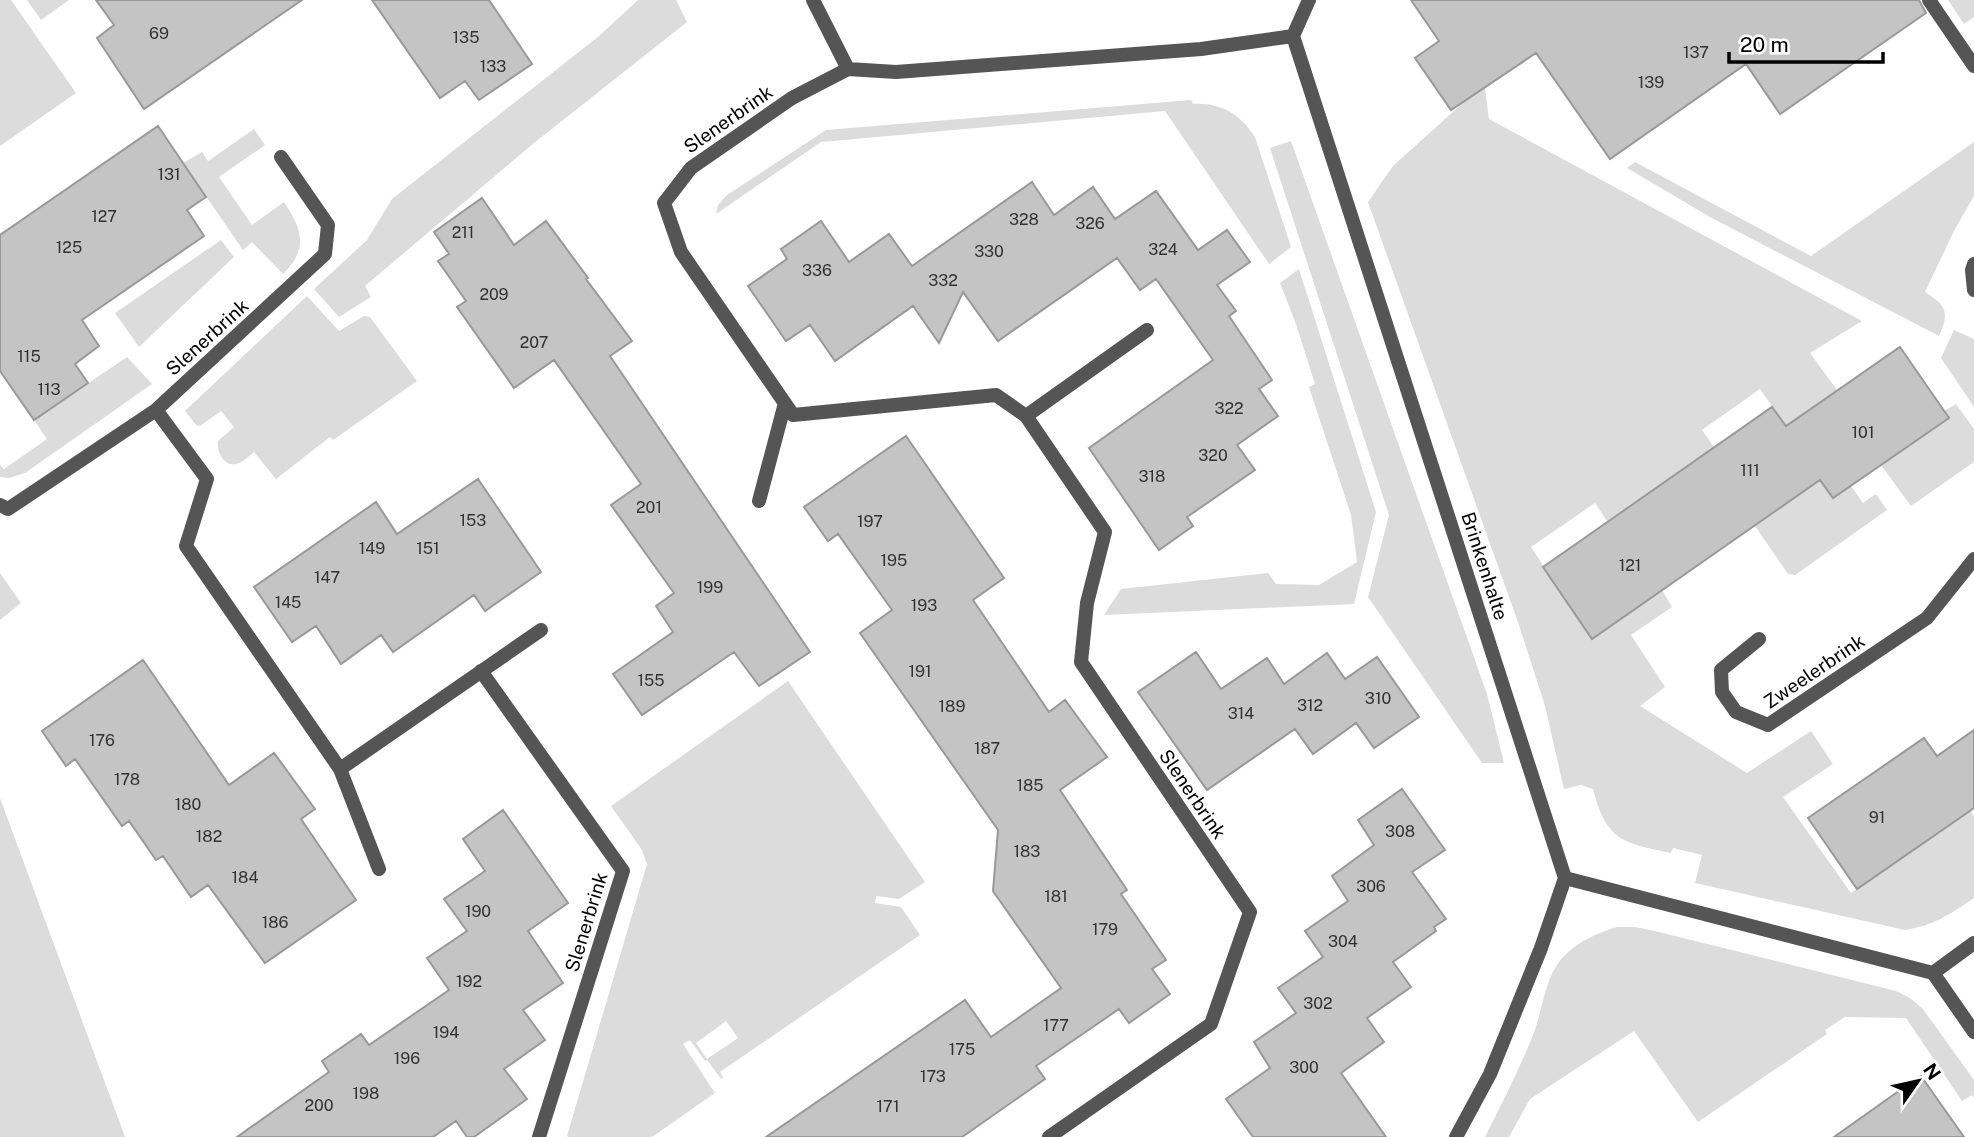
<svg xmlns="http://www.w3.org/2000/svg" width="1974" height="1137" font-family="'Public Sans',sans-serif">
<style>
.green{fill:#dcdcdc;fill-rule:evenodd}
.building{fill:#c4c4c4;stroke:#999;stroke-width:2}
.lines{fill:none;stroke-linecap:round;stroke-linejoin:round}
.street{stroke:#555;stroke-width:14}
.labels{text-anchor:middle;stroke-width:5;stroke-linejoin:round;paint-order:stroke}
.number-label{font-size:16px;fill:#313131}
.street-label{font-size:19px;fill:#000;stroke:#fff}
</style>
<rect width="100%" height="100%" fill="#fff"/>
<path class="green" d="M 0,0 L 11,0 L 76,93 L 0,146 Z
M 27,0 L 69,0 L 41,20 Z
M 638,0 L 676,0 L 687,22 L 534,143 L 365,286 L 371,297 L 339,317 L 314,289 L 367,240 L 392,199 L 599,36 Z
M 1948,0 L 1974,0 L 1974,17 L 1964,24 Z
M 1485,88 L 1489,119 L 1862,321 L 1810,353 L 1837,390 L 1786,426 L 1760,389 L 1702,430 L 1714,447 L 1607,521 L 1595,503 L 1531,547 L 1592,638 L 1662,590 L 1672,607 L 1631,635 L 1665,687 L 1640,706 L 1747,773 L 1811,731 L 1833,764 L 1783,797 L 1851,893 L 1970,810 L 1974,816 L 1974,898 C 1952,913 1933,926 1905,930 L 1695,883 L 1702,855 L 1673,848 L 1671,853 C 1622,843 1606,840 1593,789 L 1581,785 L 1564,789 L 1545,706 L 1519,625 L 1368,202 L 1393,166 L 1465,101 Z
M 1191,100 L 1193,104 C 1220,102 1240,114 1255,137 L 1291,247 L 1269,264 L 1165,111 L 821,142 L 716,214 L 718,205 L 727,195 L 826,130 Z
M 254,129 L 265,145 L 219,177 L 252,225 L 284,202 C 302,229 309,249 283,274 L 252,242 L 243,250 L 183,163 L 202,152 L 208,161 Z
M 1291,141 L 1487,694 L 1504,763 L 1482,763 L 1368,597 L 1389,515 L 1270,148 Z
M 1974,142 L 1974,196 L 1955,229 L 1925,292 C 1946,305 1950,312 1939,336 L 1710,217 L 1627,168 L 1635,162 L 1811,256 Z
M 221,240 L 234,257 L 139,347 L 115,313 Z
M 1299,269 L 1376,512 L 1354,604 L 1104,615 L 1121,589 L 1268,573 L 1276,584 L 1319,585 L 1357,562 L 1351,515 L 1309,387 L 1315,384 L 1296,324 L 1280,283 Z
M 307,296 L 339,331 L 364,316 L 370,317 L 417,381 L 333,440 L 330,437 L 276,479 L 254,452 C 249,456 244,461 239,463 C 225,469 216,452 218,441 L 234,427 L 221,411 L 200,426 L 196,425 L 185,411 Z
M 1954,330 L 1974,339 L 1974,407 L 1941,358 Z
M 127,357 L 152,384 L 25,473 L 9,478 L 0,477 L 0,465 L 4,469 L 47,439 L 34,420 Z
M 1956,404 L 1974,429 L 1974,462 L 1911,506 L 1881,465 L 1948,418 L 1944,411 Z
M 1820,480 L 1833,498 L 1851,486 L 1863,503 L 1876,494 L 1887,510 L 1795,575 L 1788,574 L 1755,526 Z
M 0,573 L 21,603 L 0,620 Z
M 788,681 L 925,882 L 899,899 L 876,896 L 875,903 L 901,907 L 920,935 L 720,1072 L 723,1077 L 721,1079 L 707,1060 L 705,1061 L 690,1040 L 683,1044 L 715,1093 L 652,1137 L 568,1137 L 567,1136 L 647,864 L 642,850 L 611,806 ZM 726,1021 L 738,1038 L 707,1059 L 696,1043 Z
M 0,798 L 125,1137 L 0,1137 Z
M 1617,927 L 1635,927 L 1655,931 L 1896,991 L 1910,998 L 1923,1009 L 1974,1080 L 1974,1098 L 1972,1095 L 1962,1101 L 1906,1018 L 1845,1017 L 1825,1030 L 1827,1034 L 1698,1122 L 1634,1031 L 1530,1099 L 1509,1137 L 1485,1137 C 1502,1103 1519,1070 1533,1035 C 1543,1010 1545,974 1565,955 C 1579,941 1598,933 1617,927 Z"/>
<path class="building" d="M 96,0 L 302,0 L 144,109 L 97,38 L 114,25 Z
M 372,0 L 489,0 L 532,64 L 479,100 L 465,81 L 440,98 Z
M 1411,0 L 1919,0 L 1926,13 L 1780,114 L 1746,64 L 1610,159 L 1536,53 L 1451,110 L 1415,58 L 1439,41 Z
M 158,126 L 206,197 L 187,210 L 204,236 L 82,320 L 99,346 L 75,364 L 88,383 L 34,420 L 0,371 L 0,235 Z
M 1032,182 L 1054,215 L 1093,187 L 1115,219 L 1156,191 L 1198,250 L 1227,230 L 1250,262 L 1217,285 L 1236,311 L 1229,316 L 1272,380 L 1259,389 L 1278,416 L 1237,445 L 1255,470 L 1187,517 L 1193,526 L 1159,550 L 1089,448 L 1213,360 L 1156,279 L 1140,290 L 1117,258 L 998,341 L 963,292 L 939,343 L 913,306 L 835,361 L 810,325 L 786,341 L 748,286 L 787,259 L 781,249 L 821,221 L 849,262 L 889,234 L 912,266 Z
M 482,198 L 514,245 L 546,221 L 588,278 L 586,279 L 632,341 L 610,356 L 810,652 L 759,686 L 734,652 L 642,715 L 613,674 L 673,632 L 656,606 L 674,593 L 611,505 L 641,484 L 554,360 L 514,388 L 457,307 L 466,301 L 438,261 L 449,254 L 434,232 Z
M 1900,347 L 1949,418 L 1833,498 L 1820,480 L 1592,639 L 1543,567 L 1772,407 L 1786,426 Z
M 906,436 L 1004,578 L 973,600 L 1049,712 L 1065,700 L 1107,757 L 1060,790 L 1127,890 L 1121,894 L 1166,960 L 1152,969 L 1170,994 L 1129,1023 L 1119,1009 L 1036,1066 L 1045,1079 L 962,1137 L 766,1137 L 965,1000 L 991,1037 L 1061,988 L 993,891 L 998,830 L 860,633 L 892,610 L 838,534 L 828,541 L 804,507 Z
M 478,479 L 541,572 L 485,611 L 474,595 L 393,652 L 381,635 L 341,664 L 316,626 L 292,642 L 254,587 L 376,502 L 397,534 Z
M 1196,652 L 1221,689 L 1267,658 L 1284,684 L 1327,653 L 1345,679 L 1377,657 L 1419,717 L 1374,748 L 1356,723 L 1313,754 L 1295,729 L 1207,790 L 1138,692 Z
M 143,660 L 229,785 L 274,753 L 315,809 L 301,819 L 356,900 L 265,963 L 208,885 L 191,897 L 163,856 L 156,860 L 129,821 L 122,826 L 75,759 L 66,766 L 42,731 Z
M 1974,730 L 1974,808 L 1857,889 L 1808,818 L 1924,738 L 1937,756 Z
M 1402,789 L 1445,850 L 1412,872 L 1446,919 L 1434,927 L 1436,931 L 1393,962 L 1411,987 L 1367,1018 L 1384,1042 L 1341,1073 L 1386,1137 L 1253,1137 L 1226,1099 L 1270,1068 L 1254,1042 L 1296,1013 L 1278,988 L 1323,957 L 1305,931 L 1348,901 L 1332,876 L 1374,845 L 1358,820 Z
M 503,810 L 568,903 L 528,931 L 563,983 L 523,1010 L 545,1040 L 504,1069 L 527,1099 L 474,1137 L 467,1137 L 456,1121 L 433,1137 L 237,1137 L 329,1072 L 322,1061 L 361,1034 L 369,1045 L 449,990 L 427,958 L 467,931 L 444,899 L 485,871 L 463,839 Z
M 1921,1076 L 1964,1137 L 1834,1137 L 1903,1088 Z"/>
<g class="lines">
<path class="street" d="M 813,0 L 848,69
M 1309,0 L 1293,36 L 1565,878 L 1541,948 L 1490,1074 L 1456,1137
M 1929,0 L 1974,66
M 1974,264 L 1972,270 L 1974,290
M 156,410 L 207,479 L 186,546 L 340,769 L 379,869
M 1026,416 L 1147,330
M 759,501 L 785,403
M 0,505 L 8,509 L 156,410 L 325,254 L 328,225 L 281,157
M 1759,639 L 1721,670 L 1722,692 L 1736,712 L 1768,725 L 1927,618 L 1974,559
M 481,671 L 623,871 L 539,1137
M 340,769 L 541,630
M 1565,878 L 1933,973 L 1974,1032
M 1933,973 L 1974,943
M 1049,1137 L 1211,1024 L 1250,912 L 1081,662 L 1087,603 L 1105,532 L 1026,416 L 996,395 L 793,415 L 681,252 L 664,203 L 691,168 L 792,98 L 848,69 L 896,72 L 1201,49 L 1293,36"/>
</g>
<g class="labels">
<g class="number-label">
<text x="159" y="39">69</text>
<text x="466" y="43">135</text>
<text x="1696" y="58">137</text>
<text x="493" y="72">133</text>
<text x="1651" y="88">139</text>
<text x="169" y="180">131</text>
<text x="104" y="222">127</text>
<text x="1024" y="225">328</text>
<text x="1090" y="229">326</text>
<text x="463" y="238">211</text>
<text x="69" y="253">125</text>
<text x="1163" y="255">324</text>
<text x="989" y="257">330</text>
<text x="817" y="276">336</text>
<text x="943" y="286">332</text>
<text x="494" y="300">209</text>
<text x="534" y="348">207</text>
<text x="29" y="362">115</text>
<text x="49" y="395">113</text>
<text x="1229" y="414">322</text>
<text x="1863" y="438">101</text>
<text x="1213" y="461">320</text>
<text x="1750" y="476">111</text>
<text x="1152" y="482">318</text>
<text x="649" y="513">201</text>
<text x="473" y="526">153</text>
<text x="870" y="527">197</text>
<text x="372" y="554">149</text>
<text x="428" y="554">151</text>
<text x="894" y="566">195</text>
<text x="1630" y="571">121</text>
<text x="327" y="583">147</text>
<text x="710" y="593">199</text>
<text x="288" y="608">145</text>
<text x="924" y="611">193</text>
<text x="920" y="677">191</text>
<text x="651" y="686">155</text>
<text x="1378" y="704">310</text>
<text x="1310" y="711">312</text>
<text x="952" y="712">189</text>
<text x="1241" y="719">314</text>
<text x="102" y="746">176</text>
<text x="987" y="754">187</text>
<text x="127" y="785">178</text>
<text x="1030" y="791">185</text>
<text x="188" y="810">180</text>
<text x="1877" y="823">91</text>
<text x="1400" y="837">308</text>
<text x="209" y="842">182</text>
<text x="1027" y="857">183</text>
<text x="245" y="883">184</text>
<text x="1371" y="892">306</text>
<text x="1056" y="902">181</text>
<text x="478" y="917">190</text>
<text x="275" y="928">186</text>
<text x="1105" y="935">179</text>
<text x="1343" y="947">304</text>
<text x="469" y="987">192</text>
<text x="1318" y="1009">302</text>
<text x="1056" y="1031">177</text>
<text x="446" y="1038">194</text>
<text x="962" y="1055">175</text>
<text x="407" y="1064">196</text>
<text x="1304" y="1073">300</text>
<text x="933" y="1082">173</text>
<text x="366" y="1099">198</text>
<text x="319" y="1111">200</text>
<text x="888" y="1112">171</text>
</g>
<g class="street-label">
<text transform="translate(728 119) rotate(-35)" y="7">Slenerbrink</text>
<text transform="translate(207 337) rotate(-42)" y="7">Slenerbrink</text>
<text transform="translate(1485 566) rotate(72)" y="7">Brinkenhalte</text>
<text transform="translate(1814 671) rotate(-34)" y="7">Zweelerbrink</text>
<text transform="translate(1193 794) rotate(56)" y="7">Slenerbrink</text>
<text transform="translate(586 922) rotate(-73)" y="7">Slenerbrink</text>
</g>
</g>
<g transform="translate(1918 1081) rotate(56)" stroke="#ffffff" stroke-width="5" paint-order="stroke">
<path d="M0-5L12 26L0 18L-12 26Z" fill="#000000"/>
<text y="-10" font-size="19" font-weight="bold" text-anchor="middle" fill="#000000">N</text>
</g>
<path d="M1729 52v10h154v-10" fill="none" stroke="#000000" stroke-width="3.5"/>
<text x="1740" y="52" font-size="21" fill="#000000" stroke="#ffffff" stroke-width="5" paint-order="stroke">20 m</text>
</svg>
